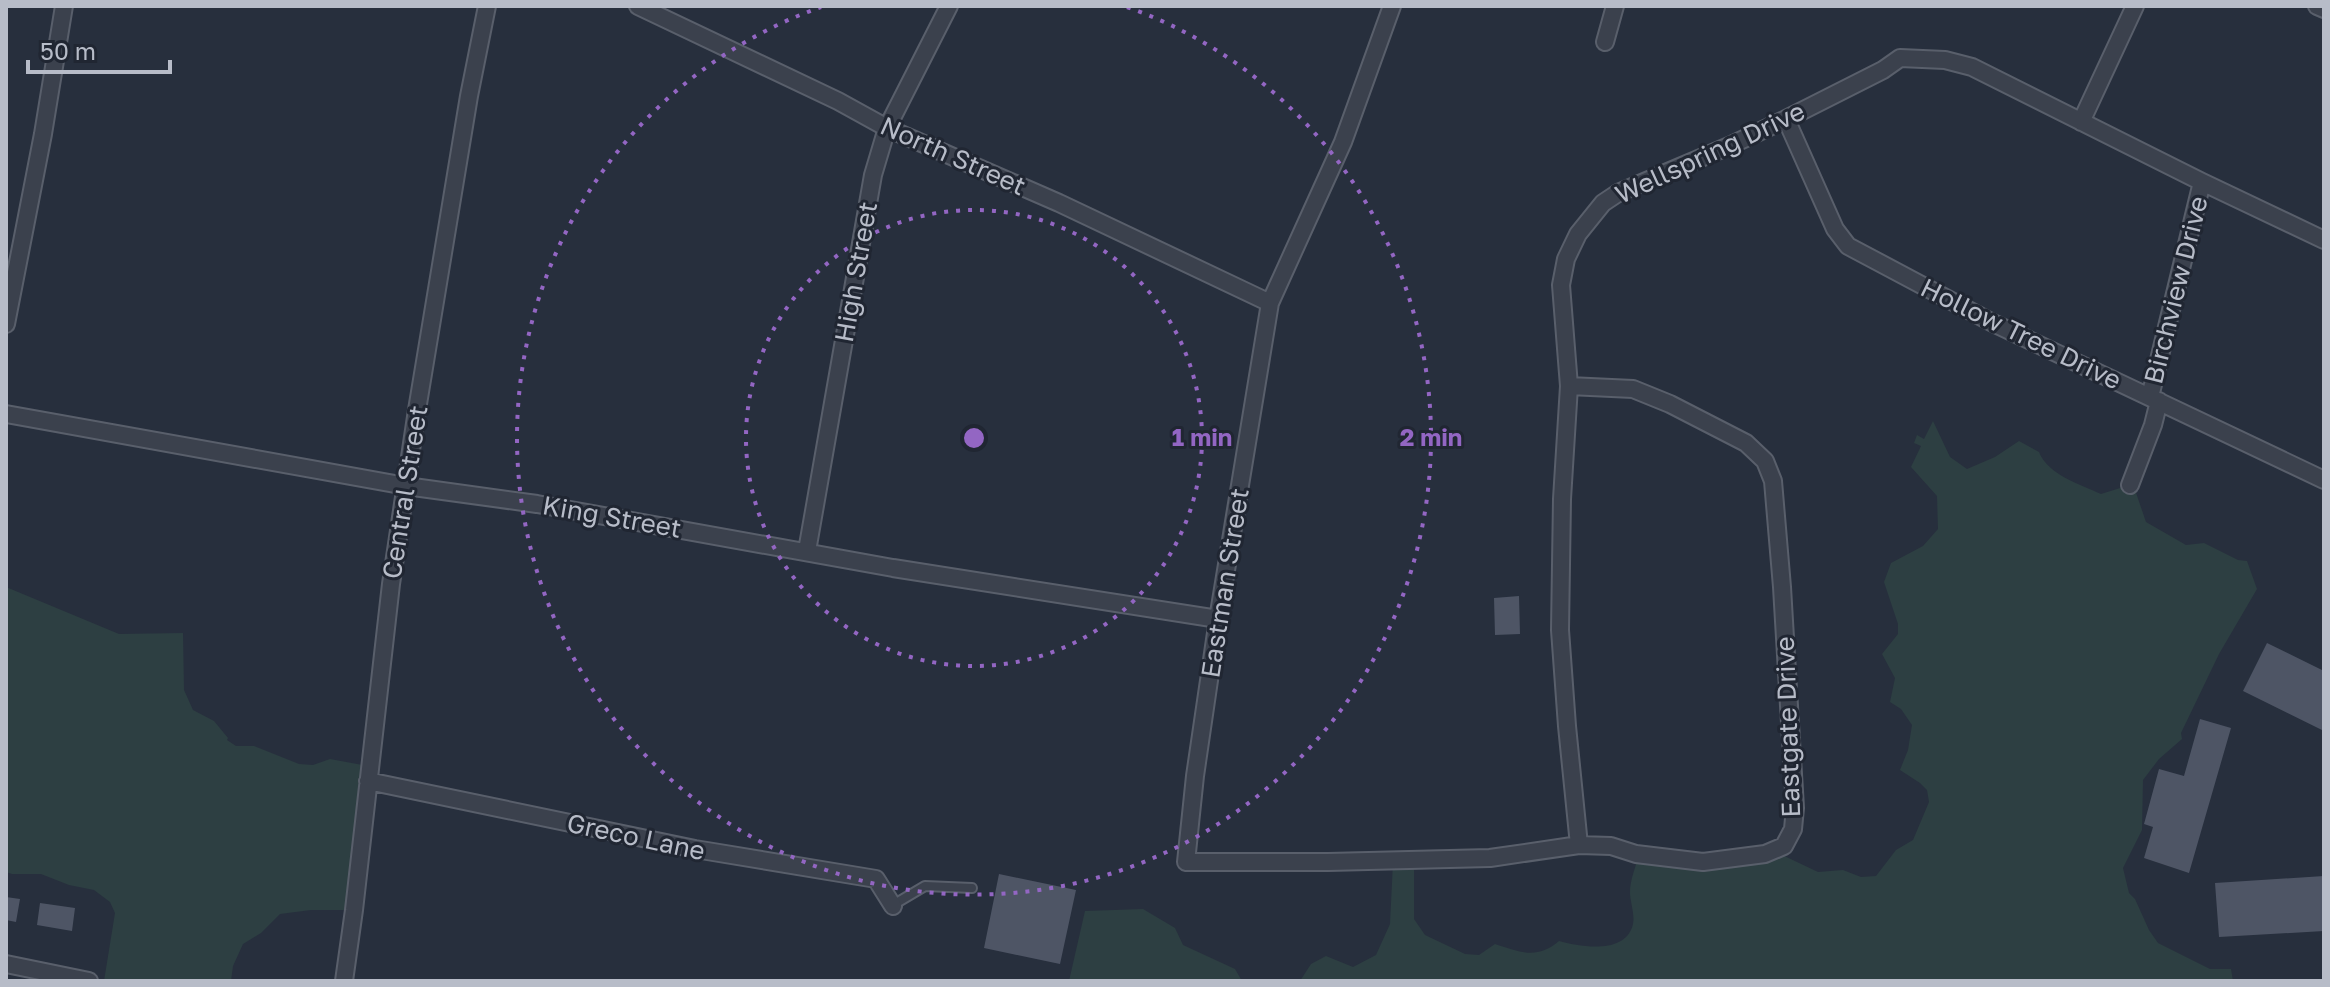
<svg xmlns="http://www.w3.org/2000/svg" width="2330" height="987" font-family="'Golos Text',sans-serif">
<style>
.green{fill:#2d3f42}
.building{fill:#4e5565}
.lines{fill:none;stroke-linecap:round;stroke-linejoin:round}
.lane-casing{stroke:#595f6b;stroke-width:12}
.street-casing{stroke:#595f6b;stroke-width:20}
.lane{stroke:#3b414d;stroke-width:8}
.street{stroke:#3b414d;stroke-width:16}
.ring{fill:none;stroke:#9366c3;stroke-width:4;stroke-dasharray:4 8}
.labels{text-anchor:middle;stroke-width:6;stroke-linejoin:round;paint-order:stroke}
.street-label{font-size:26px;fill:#b7bcc8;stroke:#202632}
.centre{fill:#9366c3;stroke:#202632;stroke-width:4}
.ring-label{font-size:24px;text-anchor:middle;font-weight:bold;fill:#9366c3;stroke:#202632;stroke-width:6;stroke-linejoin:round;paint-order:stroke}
</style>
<rect width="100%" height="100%" fill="#272f3d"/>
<path class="green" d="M 1933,421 L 1950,457 L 1967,469 L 1995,457 L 2019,441 L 2039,452 C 2048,475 2080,484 2101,494 L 2133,484 L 2146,522 L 2186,545 L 2204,543 L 2238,560 L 2247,561 L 2257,589 L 2219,654 L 2181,733 L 2182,739 L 2159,759 L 2143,780 L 2142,830 L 2123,868 L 2129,893 L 2135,899 L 2149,930 L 2158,943 L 2210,969 L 2231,969 L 2233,981 L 1300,981 L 1311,964 L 1326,956 L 1353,967 L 1376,955 L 1390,924 L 1393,862 L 1414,862 L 1414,919 L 1425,935 L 1465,954 L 1479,955 L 1495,944 C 1520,952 1537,960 1559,941 C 1581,947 1626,955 1633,924 C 1635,914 1630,902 1630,892 C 1630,880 1636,866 1639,854 L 1709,862 L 1774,851 L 1818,872 L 1843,870 L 1861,877 L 1876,876 L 1896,850 L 1913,840 L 1929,802 L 1927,790 L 1920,783 L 1900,770 L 1908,750 L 1912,725 L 1901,709 L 1890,702 L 1895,678 L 1882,654 L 1898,634 L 1898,624 L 1884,582 L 1891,563 L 1923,546 L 1938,529 L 1937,496 L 1911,467 L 1921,446 L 1914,443 L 1917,435 L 1924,439 Z
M 6,587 L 119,634 L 183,633 L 184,690 L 193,710 L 214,721 L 228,738 L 227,740 L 236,746 L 254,746 L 299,764 L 313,765 L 330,759 L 368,766 L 356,910 L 311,910 L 280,914 L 261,933 L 243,944 L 233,966 L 231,981 L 104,981 L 115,913 L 110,902 L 94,890 L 69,885 L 41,874 L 12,874 L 6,872 Z
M 1143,909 L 1175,928 L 1183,945 L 1235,969 L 1242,981 L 1069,981 L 1085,911 Z"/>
<path class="building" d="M 1519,596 L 1520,634 L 1495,635 L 1494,598 Z
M 2267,643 L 2324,671 L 2324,731 L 2243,691 Z
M 2200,719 L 2231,728 L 2189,873 L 2144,858 L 2153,827 L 2144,824 L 2159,769 L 2184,776 Z
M 999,874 L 1076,890 L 1060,964 L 984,948 Z
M 2324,876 L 2324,931 L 2219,937 L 2215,883 Z
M 6,897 L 20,899 L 16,922 L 6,920 Z
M 40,903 L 75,908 L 72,931 L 37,925 Z"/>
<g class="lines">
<defs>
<path id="lane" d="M 893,905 L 925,886 L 972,888"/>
<path id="street" d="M 638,6 L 838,101 L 887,128 L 1059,203 L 1270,303
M 1392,6 L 1343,142 L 1270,303 L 1218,619 L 1195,776 L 1186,862 L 1328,862 L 1490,858 L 1579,845 L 1611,846 L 1636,854 L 1703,862 L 1765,854 L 1784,846 L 1793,829 L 1795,808 L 1782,587 L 1773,481 L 1765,461 L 1746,443 L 1670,404 L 1633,389 L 1569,386
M 2317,6 L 2324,9
M 1605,42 L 1615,6
M 1786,119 L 1835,229 L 1848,246 L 1991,322 L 2324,480
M 2081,122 L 2135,6
M 6,324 L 43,134 L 64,6
M 2150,397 L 2202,182
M 6,414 L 406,486 L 537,504 L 893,568 L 1218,619
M 2130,485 L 2153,425 L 2159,401
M 807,551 L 873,175 L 887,128 L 949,6
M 368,781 L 695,849 L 876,879 L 893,906
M 1579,845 L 1567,726 L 1560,630 L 1562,499 L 1569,386 L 1561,285 L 1566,259 L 1578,234 L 1603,203 L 1618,193 L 1729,146 L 1786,119 L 1883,70 L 1900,58 L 1945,60 L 1972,67 L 2202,182 L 2324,240
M 6,964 L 89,981
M 344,981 L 354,910 L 391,584 L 417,410 L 469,96 L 487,6"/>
</defs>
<use href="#lane" class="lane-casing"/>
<use href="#street" class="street-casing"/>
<use href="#lane" class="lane"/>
<use href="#street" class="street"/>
</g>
<g class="ring">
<circle cx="974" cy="438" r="228"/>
<path d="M1127 7A457 457 0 1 1 821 7"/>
</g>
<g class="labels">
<g class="street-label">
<text transform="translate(1710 153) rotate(-25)" y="9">Wellspring Drive</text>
<text transform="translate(953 156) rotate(24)" y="9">North Street</text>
<text transform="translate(856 272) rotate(-80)" y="9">High Street</text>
<text transform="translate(2176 290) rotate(-76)" y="9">Birchview Drive</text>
<text transform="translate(2021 334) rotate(26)" y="9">Hollow Tree Drive</text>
<text transform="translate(405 492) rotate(-81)" y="9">Central Street</text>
<text transform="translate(612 517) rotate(10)" y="9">King Street</text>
<text transform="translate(1225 583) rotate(-81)" y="9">Eastman Street</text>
<text transform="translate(1788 727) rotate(-92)" y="9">Eastgate Drive</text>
<text transform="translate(636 837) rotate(12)" y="9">Greco Lane</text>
</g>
</g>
<circle cx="974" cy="438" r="12" class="centre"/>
<g class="ring-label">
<text x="1202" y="446">1 min</text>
<text x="1431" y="446">2 min</text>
</g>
<rect width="2330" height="987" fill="none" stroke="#b7bcc8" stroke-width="16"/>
<path d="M28 60v12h142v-12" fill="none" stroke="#b7bcc8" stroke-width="4"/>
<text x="40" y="60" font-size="24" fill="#b7bcc8" stroke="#202632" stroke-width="6" paint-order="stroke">50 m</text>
</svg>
